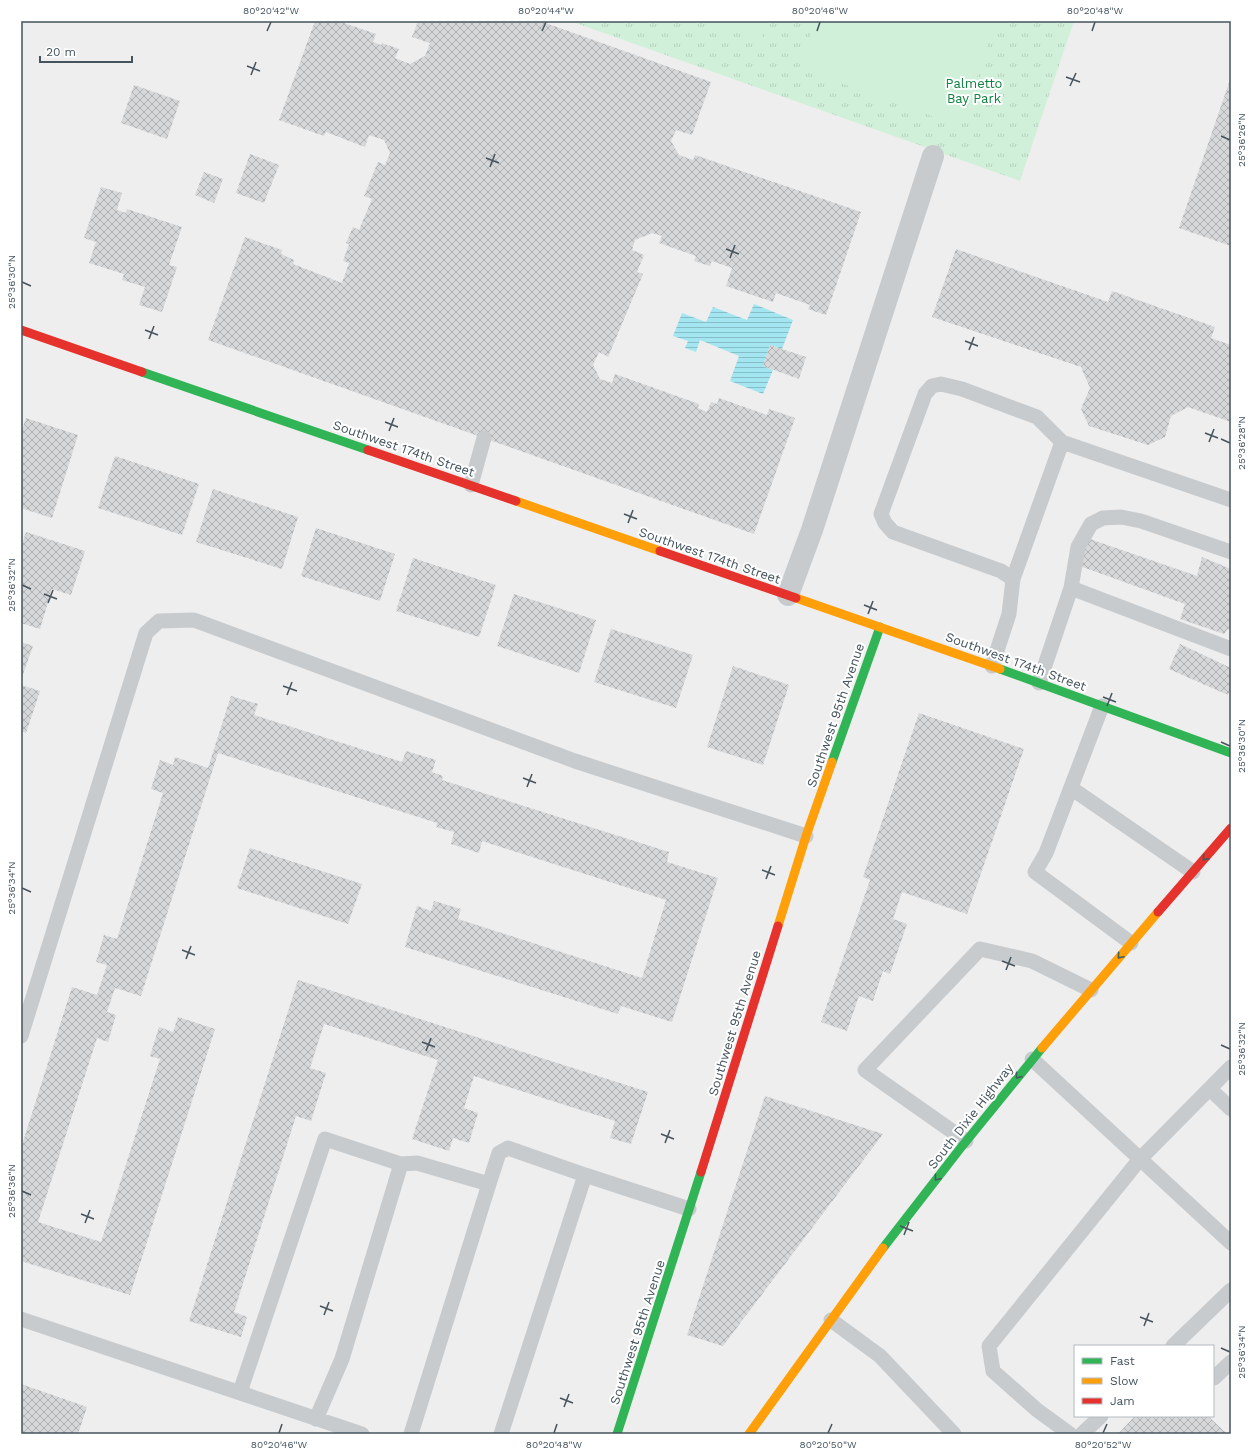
<svg xmlns="http://www.w3.org/2000/svg" width="1252" height="1455" font-family="'Work Sans',sans-serif">
<style>
.park{fill:url(#park-tufts)}
.pitch{fill:#d1f0da}
.water{fill:url(#water-rules)}
.building{fill:url(#building-cross-hatch)}
.lines{fill:none;stroke-linecap:round;stroke-linejoin:round}
.lane{stroke:#c7cbce;stroke-width:15}
.street{stroke:#c7cbce;stroke-width:22}
.fast{stroke:#30b455;stroke-width:9}
.slow{stroke:#ff9f0a;stroke-width:9}
.jam{stroke:#e5322d;stroke-width:9}
.oneway{stroke:#425d5b}
.ticks{fill:none;stroke:#44535c;stroke-width:1.5}
.labels{text-anchor:middle;stroke-width:4;stroke-linejoin:round;paint-order:stroke}
.park-label{font-size:13px;fill:#108341;stroke:#fff}
.street-label{font-size:13px;fill:#44535c;stroke:#fff}
.neatline{fill:none;stroke:#44535c;stroke-width:1.5}
.ticks-label{font-size:10px;text-anchor:middle;fill:#44535c}
</style>
<defs>
<pattern id="park-tufts" width="24" height="20" patternUnits="userSpaceOnUse"><rect width="24" height="20" fill="#d1f0da"/><path d="M3 7l-1-3M5 7V3M7 7l1-3M15 17l-1-3M17 17v-4M19 17l1-3" fill="none" stroke="#b5d0be"/></pattern>
<pattern id="water-rules" width="6" height="5" patternUnits="userSpaceOnUse"><rect width="6" height="5" fill="#a3e6f1"/><path d="M0 2.5h6" fill="none" stroke="#86bdc6"/></pattern>
<pattern id="building-cross-hatch" width="8" height="8" patternUnits="userSpaceOnUse"><rect width="8" height="8" fill="#d6d7d9"/><path d="M0 0l8 8M0 8l8-8" fill="none" stroke="#afb1b3"/></pattern>
</defs>
<rect width="100%" height="100%" fill="#efeeee"/>
<path class="park" d="M 570,21 L 1074,21 L 1020,181 Z"/>
<path class="pitch" d="M 704,21 L 768,21 L 761,41 Z
M 816,21 L 996,21 L 960,126 L 799,68 Z"/>
<path class="water" d="M 754,304 L 793,320 L 782,349 L 770,345 L 763,366 L 773,370 L 763,394 L 730,381 L 739,356 L 700,340 L 696,352 L 685,348 L 688,341 L 673,336 L 682,313 L 706,322 L 713,307 L 747,320 Z"/>
<path class="building" d="M 315,21 L 338,21 L 376,34 L 373,42 L 381,45 L 382,43 L 399,49 L 395,58 L 410,64 L 425,56 L 430,43 L 412,37 L 418,21 L 540,21 L 711,82 L 692,135 L 676,130 L 671,141 L 679,155 L 693,160 L 695,155 L 861,212 L 826,315 L 808,309 L 810,305 L 776,293 L 773,302 L 726,286 L 732,268 L 712,261 L 710,266 L 694,261 L 696,256 L 659,243 L 662,236 L 652,233 L 635,240 L 632,250 L 644,255 L 637,272 L 643,274 L 608,357 L 599,352 L 593,365 L 600,379 L 612,383 L 615,374 L 699,404 L 698,408 L 707,412 L 711,402 L 717,404 L 719,398 L 767,415 L 769,409 L 795,418 L 754,534 L 208,340 L 245,237 L 282,250 L 281,254 L 294,260 L 293,264 L 342,283 L 349,263 L 343,261 L 349,244 L 346,243 L 353,227 L 359,230 L 372,199 L 364,196 L 378,162 L 385,165 L 390,153 L 384,140 L 369,135 L 365,147 L 326,132 L 324,136 L 279,120 Z
M 1231,77 L 1231,246 L 1179,228 Z
M 134,85 L 180,101 L 167,139 L 121,123 Z
M 250,154 L 279,165 L 264,203 L 236,193 Z
M 204,172 L 223,179 L 214,203 L 195,195 Z
M 101,187 L 122,193 L 117,210 L 126,213 L 127,209 L 182,227 L 169,265 L 177,267 L 162,312 L 139,305 L 145,287 L 122,280 L 124,274 L 89,263 L 96,242 L 84,238 Z
M 956,249 L 1108,302 L 1112,291 L 1215,327 L 1211,338 L 1231,345 L 1231,422 L 1188,407 L 1171,416 L 1165,437 L 1148,445 L 1089,426 L 1081,409 L 1090,388 L 1081,367 L 932,317 Z
M 770,345 L 806,357 L 799,379 L 763,366 Z
M 26,418 L 78,435 L 52,518 L 21,508 L 21,433 Z
M 115,456 L 199,484 L 182,535 L 98,508 Z
M 213,489 L 298,517 L 282,569 L 196,542 Z
M 316,528 L 395,554 L 380,601 L 301,576 Z
M 26,532 L 85,551 L 71,595 L 52,589 L 40,629 L 21,623 L 21,547 Z
M 1087,538 L 1197,576 L 1202,557 L 1231,569 L 1231,626 L 1224,634 L 1180,619 L 1185,604 L 1077,565 Z
M 413,558 L 496,585 L 479,637 L 396,611 Z
M 514,594 L 596,620 L 579,673 L 497,646 Z
M 611,629 L 693,655 L 676,708 L 594,682 Z
M 21,642 L 33,646 L 21,680 Z
M 1180,644 L 1231,668 L 1231,688 L 1228,695 L 1169,669 Z
M 733,666 L 789,685 L 763,765 L 707,747 Z
M 21,685 L 40,691 L 26,733 L 21,731 Z
M 231,696 L 258,704 L 254,715 L 402,762 L 406,751 L 436,760 L 432,772 L 443,776 L 442,780 L 669,852 L 667,862 L 718,878 L 672,1022 L 621,1006 L 618,1014 L 405,947 L 417,906 L 431,911 L 434,901 L 461,909 L 458,919 L 642,978 L 666,900 L 482,841 L 479,853 L 451,844 L 454,832 L 436,827 L 437,823 L 218,753 L 141,996 L 115,988 L 107,1012 L 116,1015 L 108,1042 L 97,1038 L 38,1222 L 101,1242 L 160,1059 L 150,1056 L 159,1027 L 173,1032 L 178,1017 L 215,1029 L 130,1295 L 21,1261 L 21,1148 L 72,987 L 97,995 L 107,965 L 96,962 L 104,935 L 117,939 L 163,793 L 151,789 L 160,760 L 173,765 L 175,757 L 208,768 Z
M 919,713 L 1024,749 L 967,914 L 902,892 L 893,919 L 907,924 L 890,974 L 883,971 L 873,1001 L 859,996 L 847,1031 L 821,1022 L 870,880 L 863,877 Z
M 250,848 L 362,884 L 348,924 L 237,888 Z
M 298,980 L 648,1092 L 631,1144 L 610,1138 L 615,1121 L 474,1076 L 464,1108 L 478,1113 L 469,1143 L 453,1138 L 449,1151 L 412,1139 L 438,1060 L 324,1024 L 310,1068 L 326,1073 L 311,1121 L 296,1116 L 234,1312 L 247,1317 L 241,1337 L 189,1321 Z
M 765,1096 L 883,1134 L 723,1346 L 687,1335 Z
M 21,1384 L 87,1407 L 78,1434 L 21,1434 Z
M 1135,1416 L 1208,1416 L 1227,1434 L 1118,1434 Z"/>
<g class="lines">
<path class="lane" d="M 471,485 L 484,438
M 1013,579 L 1062,442
M 1071,588 L 1078,547 L 1091,524 L 1103,518 L 1121,517 L 1141,521 L 1231,552
M 992,666 L 1009,614 L 1013,579 L 1001,571 L 893,532 L 885,523 L 881,514 L 925,394 L 932,386 L 941,384 L 962,389 L 1037,417 L 1062,442 L 1231,500
M 1039,683 L 1071,588 L 1231,649
M 1102,706 L 1046,853 L 1035,872 L 1131,943
M 1071,788 L 1193,872
M 21,1036 L 146,633 L 159,621 L 194,620 L 575,761 L 806,836
M 1032,1059 L 1231,1243
M 1210,1089 L 1231,1109
M 966,1141 L 865,1070 L 980,949 L 1032,961 L 1091,990
M 585,1175 L 689,1209
M 489,1184 L 499,1153 L 508,1148 L 585,1175 L 501,1434
M 21,1319 L 362,1434
M 831,1320 L 880,1356 L 954,1434
M 1173,1346 L 1231,1290
M 1214,1378 L 1231,1362
M 240,1392 L 325,1139 L 401,1164
M 316,1419 L 342,1359 L 401,1164 L 417,1163 L 489,1184 L 411,1434
M 1070,1434 L 1037,1410 L 993,1371 L 989,1346 L 1140,1159 L 1231,1067
M 1082,1434 L 1101,1416"/>
<path class="street" d="M 788,595 L 812,530 L 933,156"/>
<path class="fast" d="M 142,372 L 368,450
M 1000,669 L 1231,753
M 832,762 L 880,627
M 883,1248 L 959,1150 L 1042,1048
M 617,1434 L 701,1172"/>
<path class="slow" d="M 516,501 L 660,551
M 796,598 L 1000,669
M 778,926 L 806,836 L 832,762
M 1042,1048 L 1158,912
M 749,1434 L 883,1248"/>
<path class="jam" d="M 21,330 L 142,372
M 368,450 L 516,501
M 660,551 L 796,598
M 1158,912 L 1231,828
M 701,1172 L 778,926"/>
</g>
<defs><path id="oneway-chevron" d="M-2-3.5L2.5 0L-2 3.5" fill="none" stroke-width="1.6" stroke-linecap="round" stroke-linejoin="round"/></defs>
<g class="oneway">
<use href="#oneway-chevron" transform="translate(1205 858) rotate(131)"/>
<use href="#oneway-chevron" transform="translate(1120 956) rotate(131)"/>
<use href="#oneway-chevron" transform="translate(1018 1076) rotate(129)"/>
<use href="#oneway-chevron" transform="translate(937 1178) rotate(128)"/>
</g>
<path class="ticks" d="M 267,31 L 271,22M 542,31 L 546,22M 817,31 L 820,22M 1092,31 L 1095,22M 247,66 L 260,71M 251,75 L 256,62M 1066,77 L 1080,82M 1070,86 L 1076,73M 1221,136 L 1230,140M 486,158 L 499,163M 490,167 L 495,154M 726,249 L 739,254M 730,258 L 735,245M 22,282 L 31,286M 145,330 L 158,335M 149,339 L 154,326M 965,341 L 978,346M 969,350 L 974,337M 385,422 L 398,427M 389,431 L 394,418M 1205,433 L 1218,438M 1221,439 L 1230,443M 1209,442 L 1214,429M 624,514 L 637,519M 628,523 L 633,510M 22,585 L 31,589M 44,594 L 57,599M 48,603 L 53,590M 864,605 L 877,610M 868,614 L 873,601M 283,686 L 297,691M 287,695 L 292,682M 1103,697 L 1116,702M 1107,706 L 1112,693M 1221,742 L 1230,746M 523,778 L 536,783M 527,787 L 532,774M 762,870 L 775,875M 766,879 L 771,866M 22,888 L 31,892M 182,950 L 195,955M 186,959 L 191,946M 1002,961 L 1015,966M 1006,970 L 1011,957M 422,1042 L 435,1047M 1221,1045 L 1230,1049M 426,1051 L 431,1038M 661,1134 L 674,1139M 665,1143 L 670,1130M 22,1191 L 31,1195M 81,1214 L 94,1219M 85,1223 L 90,1210M 900,1226 L 913,1231M 904,1235 L 909,1222M 320,1306 L 333,1311M 324,1315 L 329,1302M 1140,1317 L 1153,1322M 1144,1326 L 1149,1313M 1221,1348 L 1230,1352M 560,1398 L 573,1403M 564,1407 L 569,1394M 279,1433 L 282,1424M 554,1433 L 557,1424M 828,1433 L 832,1424M 1103,1433 L 1107,1424"/>
<g class="labels">
<g class="park-label">
<text x="974" y="88">Palmetto<tspan x="974" dy="15">Bay Park</tspan></text>
</g>
<g class="street-label">
<text transform="translate(404 448) rotate(19)" y="5">Southwest 174th Street</text>
<text transform="translate(710 555) rotate(19)" y="5">Southwest 174th Street</text>
<text transform="translate(1016 661) rotate(20)" y="5">Southwest 174th Street</text>
<text transform="translate(835 715) rotate(-71)" y="5">Southwest 95th Avenue</text>
<text transform="translate(734 1023) rotate(-73)" y="5">Southwest 95th Avenue</text>
<text transform="translate(970 1116) rotate(-52)" y="5">South Dixie Highway</text>
<text transform="translate(637 1332) rotate(-72)" y="5">Southwest 95th Avenue</text>
</g>
</g>
<rect width="1252" height="1455" fill="none" stroke="#ffffff" stroke-width="44"/>
<rect x="1074" y="1345" width="140" height="72" fill="#ffffff" stroke="#b4babe"/>
<rect x="1082" y="1358" width="20" height="6" fill="#30b455" stroke="#b4babe"/>
<text x="1110" y="1365" font-size="12" fill="#44535c">Fast</text>
<rect x="1082" y="1378" width="20" height="6" fill="#ff9f0a" stroke="#b4babe"/>
<text x="1110" y="1385" font-size="12" fill="#44535c">Slow</text>
<rect x="1082" y="1398" width="20" height="6" fill="#e5322d" stroke="#b4babe"/>
<text x="1110" y="1405" font-size="12" fill="#44535c">Jam</text>
<path d="M40 56v6h92v-6" fill="none" stroke="#44535c" stroke-width="2"/>
<text x="46" y="56" font-size="12" fill="#44535c" stroke="#ffffff" stroke-width="3" paint-order="stroke">20 m</text>
<rect x="22" y="22" width="1208" height="1411" class="neatline"/>
<g class="ticks-label">
<text x="271" y="14">80°20'42"W</text>
<text x="546" y="14">80°20'44"W</text>
<text x="820" y="14">80°20'46"W</text>
<text x="1095" y="14">80°20'48"W</text>
<text transform="translate(1241 140) rotate(-90)" y="4">25°36'26"N</text>
<text transform="translate(11 282) rotate(-90)" y="4">25°36'30"N</text>
<text transform="translate(1241 443) rotate(-90)" y="4">25°36'28"N</text>
<text transform="translate(11 585) rotate(-90)" y="4">25°36'32"N</text>
<text transform="translate(1241 746) rotate(-90)" y="4">25°36'30"N</text>
<text transform="translate(11 888) rotate(-90)" y="4">25°36'34"N</text>
<text transform="translate(1241 1049) rotate(-90)" y="4">25°36'32"N</text>
<text transform="translate(11 1191) rotate(-90)" y="4">25°36'36"N</text>
<text transform="translate(1241 1352) rotate(-90)" y="4">25°36'34"N</text>
<text x="279" y="1448">80°20'46"W</text>
<text x="554" y="1448">80°20'48"W</text>
<text x="828" y="1448">80°20'50"W</text>
<text x="1103" y="1448">80°20'52"W</text>
</g>
</svg>
